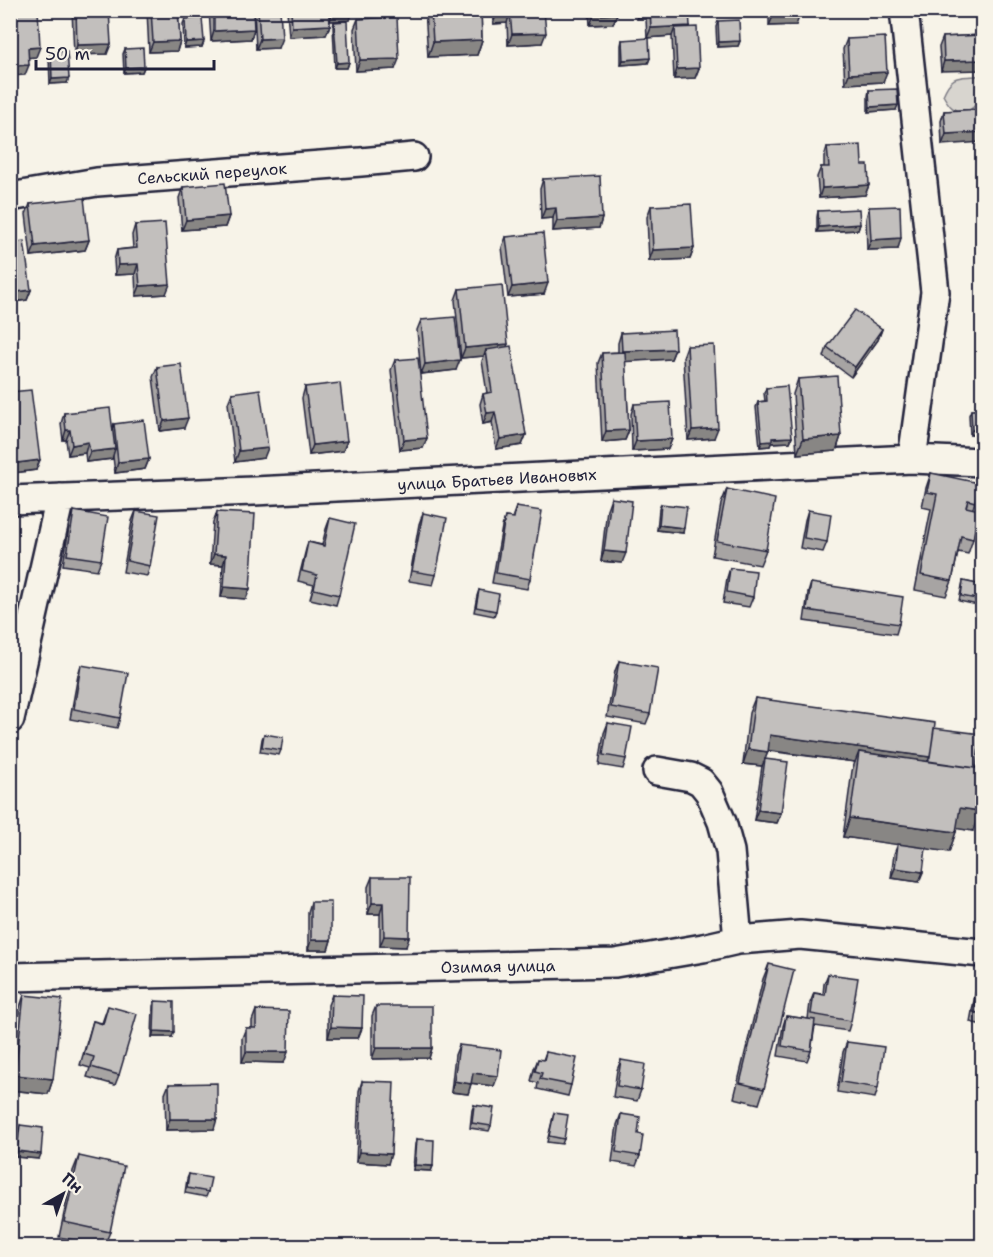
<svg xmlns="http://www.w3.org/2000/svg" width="993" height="1257" font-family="'Shantell Sans',sans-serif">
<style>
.green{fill:#d8d5cf;stroke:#7d7c85;stroke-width:1.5}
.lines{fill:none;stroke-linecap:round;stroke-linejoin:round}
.minor-casing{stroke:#22223b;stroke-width:32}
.minor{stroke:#f7f3e8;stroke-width:27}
.wall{fill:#a7a4a3;stroke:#22223b;stroke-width:1.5}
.shaded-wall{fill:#888684;stroke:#22223b;stroke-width:1.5}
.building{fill:#c2bfbd;stroke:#22223b;stroke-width:1.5}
.labels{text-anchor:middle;stroke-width:4.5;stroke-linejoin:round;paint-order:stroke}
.street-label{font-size:16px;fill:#22223b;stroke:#f7f3e8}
</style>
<rect width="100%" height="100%" fill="#f7f3e8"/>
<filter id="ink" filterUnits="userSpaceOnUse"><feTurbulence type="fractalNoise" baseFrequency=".0167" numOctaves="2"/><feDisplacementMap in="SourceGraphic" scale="12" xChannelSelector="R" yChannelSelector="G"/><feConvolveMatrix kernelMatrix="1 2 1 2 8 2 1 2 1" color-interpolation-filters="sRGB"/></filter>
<g filter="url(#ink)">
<path class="green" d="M 982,75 C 982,95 984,102 965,113 C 953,111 949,106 943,95 C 953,71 961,79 982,75 Z"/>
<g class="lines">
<defs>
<path id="minor" d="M 904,10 L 935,292 L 912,459
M 10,197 L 97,182 L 361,162 L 414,157
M 10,500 L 254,491 L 912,459 L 982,462
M 10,719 L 60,498
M 657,771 L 691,777 L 701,782 L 709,792 L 722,822 L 730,851 L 738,940
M 10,977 L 615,963 L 703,948 L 738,940 L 800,935 L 982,953"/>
</defs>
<use href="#minor" class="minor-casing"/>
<use href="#minor" class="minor"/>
</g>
<path class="wall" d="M 72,10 L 109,10 L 107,54 L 74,55 Z
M 147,10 L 178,10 L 180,41 L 177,51 L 149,52 Z
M 209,10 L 253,10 L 254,29 L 251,39 L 211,41 Z
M 254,10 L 280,10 L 278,48 L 256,49 Z
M 287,10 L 329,10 L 330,25 L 326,35 L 289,37 Z
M 330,10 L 351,10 L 350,20 L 330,21 Z
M 369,10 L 392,10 L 395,69 L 356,71 L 354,29 L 358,19 L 370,18 Z
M 425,10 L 481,10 L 482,40 L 477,55 L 428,57 Z
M 493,10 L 544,10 L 542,43 L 508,45 L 507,23 L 493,24 Z
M 589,10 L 617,10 L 617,14 L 613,24 L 590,25 Z
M 636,10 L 689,10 L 689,27 L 699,68 L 695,78 L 674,79 L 672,36 L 647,38 L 646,19 L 637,19 Z
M 769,10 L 799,10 L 796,25 L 769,26 Z
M 185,19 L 204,41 L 202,47 L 184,48 L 183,24 Z
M 718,21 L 740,41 L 738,46 L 717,47 L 716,27 Z
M 334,22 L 349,62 L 347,68 L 335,68 L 333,27 Z
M 982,35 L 941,71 L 939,47 L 943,37 Z
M 847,39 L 883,82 L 845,84 L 843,49 Z
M 622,40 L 650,58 L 648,63 L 621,65 L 621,45 Z
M 125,49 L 144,67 L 142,72 L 124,73 L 123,54 Z
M 51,52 L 67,83 L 50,84 L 49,57 Z
M 869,90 L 896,110 L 868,112 L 868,96 Z
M 982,109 L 942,145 L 941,121 L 944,111 Z
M 827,147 L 862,165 L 869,185 L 865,195 L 819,198 L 817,177 L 821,167 L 824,167 L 824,157 Z
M 543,179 L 602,218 L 599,228 L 553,231 L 553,218 L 541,219 L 540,189 Z
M 183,187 L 229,216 L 225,227 L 182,230 L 179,198 Z
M 30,204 L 89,240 L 85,250 L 31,256 L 26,214 Z
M 651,206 L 694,248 L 690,259 L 649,261 L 647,217 Z
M 869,207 L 898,249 L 867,250 L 866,218 Z
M 818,211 L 860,224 L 858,230 L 817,232 L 817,217 Z
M 135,225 L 166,294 L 136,296 L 135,274 L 115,275 L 114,260 L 117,250 L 133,248 L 132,235 Z
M 506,237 L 544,294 L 508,297 L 502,247 Z
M 11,243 L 31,290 L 27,300 L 13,302 L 10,281 Z
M 459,289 L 507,347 L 526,435 L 522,445 L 496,449 L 492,422 L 483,424 L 480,404 L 483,394 L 487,393 L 482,361 L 484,356 L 461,358 L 455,300 Z
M 421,320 L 456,370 L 421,374 L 417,330 Z
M 882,329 L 878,340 L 851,377 L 824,357 L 827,347 Z
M 621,333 L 675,349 L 671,359 L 625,361 L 629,430 L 625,440 L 602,442 L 598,363 L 602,353 L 618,352 L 618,343 Z
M 687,346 L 714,438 L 688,440 L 683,357 Z
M 395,360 L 427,438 L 423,448 L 400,450 L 391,370 Z
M 157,367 L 184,428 L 160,431 L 153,377 Z
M 798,379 L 841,436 L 836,451 L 797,454 L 793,394 Z
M 305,387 L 343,451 L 309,455 L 302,398 Z
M 766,388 L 792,437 L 790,442 L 771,443 L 770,446 L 760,447 L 756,407 L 758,402 L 765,401 L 764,393 Z
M 10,392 L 36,470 L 13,473 L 10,455 Z
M 232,393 L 264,458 L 235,462 L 228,403 Z
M 634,404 L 672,439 L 668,449 L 632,451 L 631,414 Z
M 971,410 L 982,410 L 982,435 L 970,435 L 969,415 Z
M 64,413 L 113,427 L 114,424 L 149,459 L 145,469 L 115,473 L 113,457 L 112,459 L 86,462 L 85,453 L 68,455 L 66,440 L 63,440 L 61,424 Z
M 931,473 L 975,502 L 973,508 L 973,539 L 968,554 L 958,552 L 952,581 L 946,596 L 915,590 L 931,509 L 922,507 L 926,488 Z
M 727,489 L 766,550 L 760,565 L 712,556 L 721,504 Z
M 611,498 L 622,563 L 601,561 L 607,509 Z
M 661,504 L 683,533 L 657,530 L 659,509 Z
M 516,507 L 530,579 L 527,589 L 492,583 L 502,527 L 505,517 L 512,518 Z
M 808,510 L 827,542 L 823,552 L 800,548 L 805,520 Z
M 74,511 L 101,560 L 97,570 L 63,565 L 70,521 Z
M 136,511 L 150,566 L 147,576 L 123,572 L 132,521 Z
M 217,512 L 246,599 L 221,597 L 223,565 L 210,564 L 213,522 Z
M 423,513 L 436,575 L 433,585 L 409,581 L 419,524 Z
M 330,518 L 339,595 L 336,605 L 310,599 L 314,585 L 298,581 L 305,553 L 308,542 L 322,545 L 326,529 Z
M 730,568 L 753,597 L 749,607 L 723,603 L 727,578 Z
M 963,581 L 982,585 L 982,606 L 959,601 Z
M 811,583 L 899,624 L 896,634 L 804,621 L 808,593 Z
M 479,590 L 496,611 L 494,616 L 474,612 L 477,596 Z
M 619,661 L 650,714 L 646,724 L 607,717 L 615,671 Z
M 81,665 L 120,718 L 117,728 L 70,719 L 78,675 Z
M 755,698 L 934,728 L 976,768 L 973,831 L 957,828 L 949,852 L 926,848 L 919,882 L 891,878 L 894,854 L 898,844 L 843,837 L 852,771 L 855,762 L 768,751 L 765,759 L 781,813 L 777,823 L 754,820 L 762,766 L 743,764 L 749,713 Z
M 608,723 L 626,759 L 623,769 L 599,765 L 604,733 Z
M 264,734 L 281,750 L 279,755 L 260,752 L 262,739 Z
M 372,877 L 406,947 L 380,946 L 380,914 L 368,914 L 368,887 Z
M 982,878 L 982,905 L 979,905 Z
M 311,902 L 331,940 L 328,950 L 308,950 L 308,912 Z
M 769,964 L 764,1089 L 759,1104 L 734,1098 L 763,979 Z
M 982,968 L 982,1025 L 970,1022 L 978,978 Z
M 828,974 L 851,1021 L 848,1031 L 815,1026 L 811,1051 L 807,1061 L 778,1056 L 783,1026 L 786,1016 L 808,1019 L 810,1003 L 814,993 L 823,994 L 824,984 Z
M 24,995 L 53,1079 L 48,1094 L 10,1090 L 19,1010 Z
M 332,995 L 362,1028 L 358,1038 L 328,1038 L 328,1005 Z
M 155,1001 L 172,1037 L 152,1037 L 153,1006 Z
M 108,1006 L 119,1075 L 115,1085 L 87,1077 L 90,1068 L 80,1065 L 93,1021 L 102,1023 Z
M 376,1006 L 432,1048 L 429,1058 L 372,1059 L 372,1016 Z
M 256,1010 L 284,1063 L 242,1062 L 242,1038 L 246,1028 L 252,1028 L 252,1021 Z
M 847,1042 L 878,1088 L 875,1098 L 837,1092 L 843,1052 Z
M 459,1045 L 494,1086 L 471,1083 L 468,1094 L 451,1092 L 455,1055 Z
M 546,1052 L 571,1085 L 568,1096 L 537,1089 L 538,1083 L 531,1081 L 534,1069 L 538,1059 L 543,1060 Z
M 621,1060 L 641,1090 L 637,1101 L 613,1097 L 617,1070 Z
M 362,1081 L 388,1164 L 356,1162 L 359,1091 Z
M 169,1084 L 214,1129 L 166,1130 L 165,1094 Z
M 474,1105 L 491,1126 L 489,1131 L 470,1128 L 472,1110 Z
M 554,1113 L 564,1139 L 562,1144 L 547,1142 Z
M 621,1114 L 638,1134 L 640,1156 L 636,1166 L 612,1162 L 617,1125 Z
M 20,1125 L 39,1159 L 16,1157 L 18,1130 Z
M 417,1139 L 433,1166 L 431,1171 L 413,1170 L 415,1144 Z
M 79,1156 L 110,1232 L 104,1246 L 59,1237 L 73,1171 Z
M 189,1174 L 208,1192 L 206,1197 L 185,1193 L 187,1179 Z
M 982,1194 L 982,1206 L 980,1206 Z"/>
<path class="shaded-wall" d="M 640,10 L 649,10 L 646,19 L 637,19 Z
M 736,10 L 762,10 L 761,14 L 735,15 Z
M 497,13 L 510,13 L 507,23 L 493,24 Z
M 352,14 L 350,20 L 330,21 L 332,15 Z
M 617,14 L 613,24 L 590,25 L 594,15 Z
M 800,15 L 796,25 L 769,26 L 773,16 Z
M 330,25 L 326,35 L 289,37 L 292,27 Z
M 690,26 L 686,36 L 675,28 L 672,36 L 647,38 L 651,28 Z
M 254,29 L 251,39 L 211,41 L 214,31 Z
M 546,33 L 542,43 L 508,45 L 512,34 Z
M 282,38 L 278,48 L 256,49 L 260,39 Z
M 482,40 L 477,55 L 428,57 L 433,42 Z
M 180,41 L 177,51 L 149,52 L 153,42 Z
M 204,41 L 202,47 L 184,48 L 186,42 Z
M 740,41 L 738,46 L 717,47 L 719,42 Z
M 111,44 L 107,54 L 74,55 L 77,45 Z
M 40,47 L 36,57 L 24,58 L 28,48 Z
M 650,58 L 648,63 L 621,65 L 623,60 Z
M 399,59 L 395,69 L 356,71 L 360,60 Z
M 982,60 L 982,70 L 941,71 L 944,61 Z
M 349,62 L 347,68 L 335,68 L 337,63 Z
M 29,65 L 25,75 L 10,76 L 11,66 Z
M 144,67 L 142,72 L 124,73 L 126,68 Z
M 699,68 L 695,78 L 674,79 L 677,69 Z
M 887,72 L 883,82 L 845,84 L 849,74 Z
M 69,78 L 67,83 L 50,84 L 52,79 Z
M 898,105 L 896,110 L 868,112 L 870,107 Z
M 982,132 L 982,142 L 942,145 L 946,134 Z
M 869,185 L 865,195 L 819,198 L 822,188 Z
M 556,208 L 553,218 L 541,219 L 545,209 Z
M 229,216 L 225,227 L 182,230 L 186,220 Z
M 602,218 L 599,228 L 553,231 L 557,221 Z
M 860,224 L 858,230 L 817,232 L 819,227 Z
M 901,238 L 898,249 L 867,250 L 871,240 Z
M 89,240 L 85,250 L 31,256 L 35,246 Z
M 694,248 L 690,259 L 649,261 L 653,250 Z
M 138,264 L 135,274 L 115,275 L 118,265 Z
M 548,283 L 544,294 L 508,297 L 512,287 Z
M 170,284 L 166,294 L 136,296 L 140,286 Z
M 31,290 L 27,300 L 13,302 L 17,292 Z
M 882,329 L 878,340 L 851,377 L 855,367 Z
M 508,344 L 504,354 L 486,350 L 484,356 L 461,358 L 465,348 Z
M 675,349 L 671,359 L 619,362 L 622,351 Z
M 460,360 L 456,370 L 421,374 L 425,364 Z
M 495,412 L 492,422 L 483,424 L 487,413 Z
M 188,418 L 184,428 L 160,431 L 164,421 Z
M 718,428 L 714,438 L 688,440 L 692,430 Z
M 66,430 L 70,430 L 66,440 L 63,440 Z
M 629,430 L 625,440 L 602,442 L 606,431 Z
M 972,430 L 982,430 L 982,435 L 970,435 Z
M 526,435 L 522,445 L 496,449 L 500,439 Z
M 841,436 L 836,451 L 797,454 L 803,439 Z
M 792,437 L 790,442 L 771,443 L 770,446 L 760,447 L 762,442 L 772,438 Z
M 427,438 L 423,448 L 400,450 L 404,440 Z
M 672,439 L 668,449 L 632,451 L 636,441 Z
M 347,441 L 343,451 L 309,455 L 313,445 Z
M 88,442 L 85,453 L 68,455 L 72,445 Z
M 268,448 L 264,458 L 235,462 L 239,451 Z
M 115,449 L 112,459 L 86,462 L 90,452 Z
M 149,459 L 145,469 L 115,473 L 118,462 Z
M 40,460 L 36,470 L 13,473 L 17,463 Z
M 659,525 L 684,528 L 683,533 L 657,530 Z
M 604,551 L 626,553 L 622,563 L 601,561 Z
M 214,554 L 226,555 L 223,565 L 210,564 Z
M 224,587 L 250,589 L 246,599 L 221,597 Z
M 770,735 L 930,757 L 928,762 L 859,752 L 855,762 L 765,750 Z
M 748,749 L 768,752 L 762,766 L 743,764 Z
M 960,808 L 980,811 L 973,831 L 953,828 Z
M 758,810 L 781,813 L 777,823 L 754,820 Z
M 850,818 L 956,832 L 949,852 L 843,837 Z
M 895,868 L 923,872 L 919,882 L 891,878 Z
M 982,895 L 982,905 L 979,905 Z
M 372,903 L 383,903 L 380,914 L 368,914 Z
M 384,936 L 409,937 L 406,947 L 380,946 Z
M 311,940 L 331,940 L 328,950 L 308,950 Z
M 331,1027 L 362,1028 L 358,1038 L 328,1038 Z
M 154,1031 L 174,1032 L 172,1037 L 152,1037 Z
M 376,1048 L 432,1048 L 429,1058 L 372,1059 Z
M 246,1052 L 288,1052 L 284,1063 L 242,1062 Z
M 473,1073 L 498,1076 L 494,1086 L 469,1083 Z
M 15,1075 L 53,1079 L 48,1094 L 10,1090 Z
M 454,1081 L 471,1084 L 468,1094 L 451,1092 Z
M 170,1119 L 217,1119 L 214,1129 L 166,1130 Z
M 17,1151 L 41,1154 L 39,1159 L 16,1157 Z
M 359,1152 L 391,1154 L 388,1164 L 356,1162 Z
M 415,1165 L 433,1166 L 431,1171 L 413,1170 Z"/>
<path class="building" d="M 10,10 L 38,10 L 40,47 L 28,48 L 29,65 L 11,66 Z
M 76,10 L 109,10 L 111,44 L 77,45 Z
M 151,10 L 178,10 L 180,41 L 153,42 Z
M 214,10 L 253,10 L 254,29 L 214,31 Z
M 258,10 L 280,10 L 282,38 L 260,39 Z
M 291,10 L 329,10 L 330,25 L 292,27 Z
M 332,10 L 351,10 L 352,14 L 332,15 Z
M 371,10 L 392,10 L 392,17 L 372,18 Z
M 431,10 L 481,10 L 482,40 L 433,42 Z
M 497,10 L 544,10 L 546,33 L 512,34 L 510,13 L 497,13 Z
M 593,10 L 617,10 L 617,14 L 594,15 Z
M 650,10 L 689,10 L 690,26 L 651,28 Z
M 773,10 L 799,10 L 800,15 L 773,16 Z
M 397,17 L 399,59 L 360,60 L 358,19 Z
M 202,18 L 204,41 L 186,42 L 185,19 Z
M 739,20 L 740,41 L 719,42 L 718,21 Z
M 347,21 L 349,62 L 337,63 L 334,22 Z
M 697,27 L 699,68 L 677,69 L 675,28 Z
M 982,35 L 982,60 L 944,61 L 943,37 Z
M 885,37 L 887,72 L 849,74 L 847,39 Z
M 649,38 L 650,58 L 623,60 L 622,40 Z
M 143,48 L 144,67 L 126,68 L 125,49 Z
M 67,51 L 69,78 L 52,79 L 51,52 Z
M 897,89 L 898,105 L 870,107 L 869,90 Z
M 982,109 L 982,132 L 946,134 L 944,111 Z
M 861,145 L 862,165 L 868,165 L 869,185 L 822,188 L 821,167 L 829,167 L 827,147 Z
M 600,176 L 602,218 L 557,221 L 556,208 L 545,209 L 543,179 Z
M 225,183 L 229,216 L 186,220 L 183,187 Z
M 84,198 L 89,240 L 35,246 L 30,204 Z
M 691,204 L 694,248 L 653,250 L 651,206 Z
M 900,206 L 901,238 L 871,240 L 869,207 Z
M 859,209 L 860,224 L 819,227 L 818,211 Z
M 165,223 L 170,284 L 140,286 L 138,264 L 118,265 L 117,250 L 137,248 L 135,225 Z
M 543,233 L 548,283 L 512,287 L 506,237 Z
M 24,241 L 31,290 L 17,292 L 11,243 Z
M 502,285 L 508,344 L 465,348 L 459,289 Z
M 855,310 L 882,329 L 855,367 L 827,347 Z
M 455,317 L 460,360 L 425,364 L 421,320 Z
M 674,330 L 675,349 L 622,351 L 621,333 Z
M 714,345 L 718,428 L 692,430 L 687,346 Z
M 511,346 L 526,435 L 500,439 L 495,412 L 487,413 L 483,394 L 492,392 L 486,350 Z
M 625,352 L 629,430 L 606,431 L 602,353 Z
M 418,358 L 427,438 L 404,440 L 395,360 Z
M 181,364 L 188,418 L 164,421 L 157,367 Z
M 837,376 L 841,436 L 803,439 L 798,379 Z
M 340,383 L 347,441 L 313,445 L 305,387 Z
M 787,386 L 792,437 L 772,438 L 772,441 L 762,442 L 758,402 L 767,401 L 766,388 Z
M 260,389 L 268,448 L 239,451 L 232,393 Z
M 31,390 L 40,460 L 17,463 L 10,416 L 10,392 Z
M 670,402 L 672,439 L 636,441 L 634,404 Z
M 110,408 L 115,449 L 90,452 L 88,442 L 72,445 L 70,430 L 66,430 L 64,413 Z
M 971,410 L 982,410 L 982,430 L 972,430 Z
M 144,420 L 149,459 L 118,462 L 114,424 Z
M 931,473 L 979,483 L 975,502 L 968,500 L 966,507 L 979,510 L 973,539 L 961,536 L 952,581 L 921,575 L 937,494 L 927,492 Z
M 727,489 L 775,499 L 766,550 L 717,541 Z
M 611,498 L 632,501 L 626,553 L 604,551 Z
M 661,504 L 687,507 L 684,528 L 659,525 Z
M 516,507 L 542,511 L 530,579 L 496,573 L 505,517 L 514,518 Z
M 808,510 L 831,514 L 827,542 L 804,538 Z
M 74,511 L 108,517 L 101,560 L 67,555 Z
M 136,511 L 159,515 L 150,566 L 127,561 Z
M 217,512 L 255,514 L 250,589 L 224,587 L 226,555 L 214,554 Z
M 423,513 L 447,518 L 436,575 L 412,571 Z
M 330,518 L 355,524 L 339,595 L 314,589 L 317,575 L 302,571 L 308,542 L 324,546 Z
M 730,568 L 756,571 L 753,597 L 727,592 Z
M 963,581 L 982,585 L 982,600 L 961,596 Z
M 811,583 L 903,597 L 899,624 L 807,610 Z
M 479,590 L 499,594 L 496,611 L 476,607 Z
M 10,646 L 15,646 L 10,667 Z
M 619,661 L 658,668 L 650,714 L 611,707 Z
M 81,665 L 128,673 L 120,718 L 74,709 Z
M 755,698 L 935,723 L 930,757 L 770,735 L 768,752 L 748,749 Z
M 608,723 L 632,727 L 626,759 L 603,755 Z
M 934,728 L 981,734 L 976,768 L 928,761 L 930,757 Z
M 264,734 L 283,737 L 281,750 L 262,747 Z
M 859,752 L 982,769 L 982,794 L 980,811 L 960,808 L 956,832 L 850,818 Z
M 765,759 L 788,762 L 781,813 L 758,810 Z
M 898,844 L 926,848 L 923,872 L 895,868 Z
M 372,877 L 410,877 L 409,937 L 384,936 L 383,903 L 372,903 Z
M 311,902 L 331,902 L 331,940 L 311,940 Z
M 769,964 L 794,970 L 764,1089 L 740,1083 Z
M 982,968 L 982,1014 L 973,1012 Z
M 828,974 L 858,978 L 851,1021 L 811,1014 L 814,993 L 825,995 Z
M 24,995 L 62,999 L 53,1079 L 15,1075 Z
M 332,995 L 363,996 L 362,1028 L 331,1027 Z
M 155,1001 L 174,1002 L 174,1032 L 154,1031 Z
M 108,1006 L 137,1014 L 119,1075 L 91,1067 L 94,1057 L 84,1054 L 93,1021 L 103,1024 Z
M 376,1006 L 432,1006 L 432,1048 L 376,1048 Z
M 256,1010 L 289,1011 L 288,1052 L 246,1052 L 246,1028 L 256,1028 Z
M 786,1016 L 815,1020 L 811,1051 L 782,1046 Z
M 847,1042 L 884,1047 L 878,1088 L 841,1082 Z
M 459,1045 L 501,1050 L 498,1076 L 473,1073 L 471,1084 L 454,1081 Z
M 546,1052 L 577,1058 L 571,1085 L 540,1079 L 542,1073 L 535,1071 L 538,1059 L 544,1060 Z
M 621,1060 L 645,1064 L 641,1090 L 617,1086 Z
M 362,1081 L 394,1082 L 391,1154 L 359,1152 Z
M 217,1083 L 217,1119 L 170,1119 L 169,1084 Z
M 474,1105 L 494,1108 L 491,1126 L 472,1123 Z
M 554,1113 L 568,1115 L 564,1139 L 549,1136 Z
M 621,1114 L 640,1117 L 638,1134 L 643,1135 L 640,1156 L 616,1152 Z
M 20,1125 L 43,1128 L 41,1154 L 17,1151 Z
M 417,1139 L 434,1140 L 433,1166 L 415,1165 Z
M 79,1156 L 124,1166 L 110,1232 L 64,1222 Z
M 189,1174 L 211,1178 L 208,1192 L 187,1188 Z"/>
</g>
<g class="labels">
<g class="street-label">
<text transform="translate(212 173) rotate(-4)" y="6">Сельский переулок</text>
<text transform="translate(497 479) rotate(-3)" y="6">улица Братьев Ивановых</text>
<text transform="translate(498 966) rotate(-1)" y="6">Озимая улица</text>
</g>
</g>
<rect width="993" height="1257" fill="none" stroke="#f7f3e8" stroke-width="36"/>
<rect x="18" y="18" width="957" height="1221" fill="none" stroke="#22223b" stroke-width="2" filter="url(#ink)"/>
<g transform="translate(63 1194) rotate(40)" stroke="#f7f3e8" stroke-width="4.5" paint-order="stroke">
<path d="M0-4.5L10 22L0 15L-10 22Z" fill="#22223b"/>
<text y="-9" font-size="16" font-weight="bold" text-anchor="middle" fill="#22223b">Пн</text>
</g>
<path d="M36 60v9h178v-9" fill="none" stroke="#22223b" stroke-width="3"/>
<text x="45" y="60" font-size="18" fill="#22223b" stroke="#f7f3e8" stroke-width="4.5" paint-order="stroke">50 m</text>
</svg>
